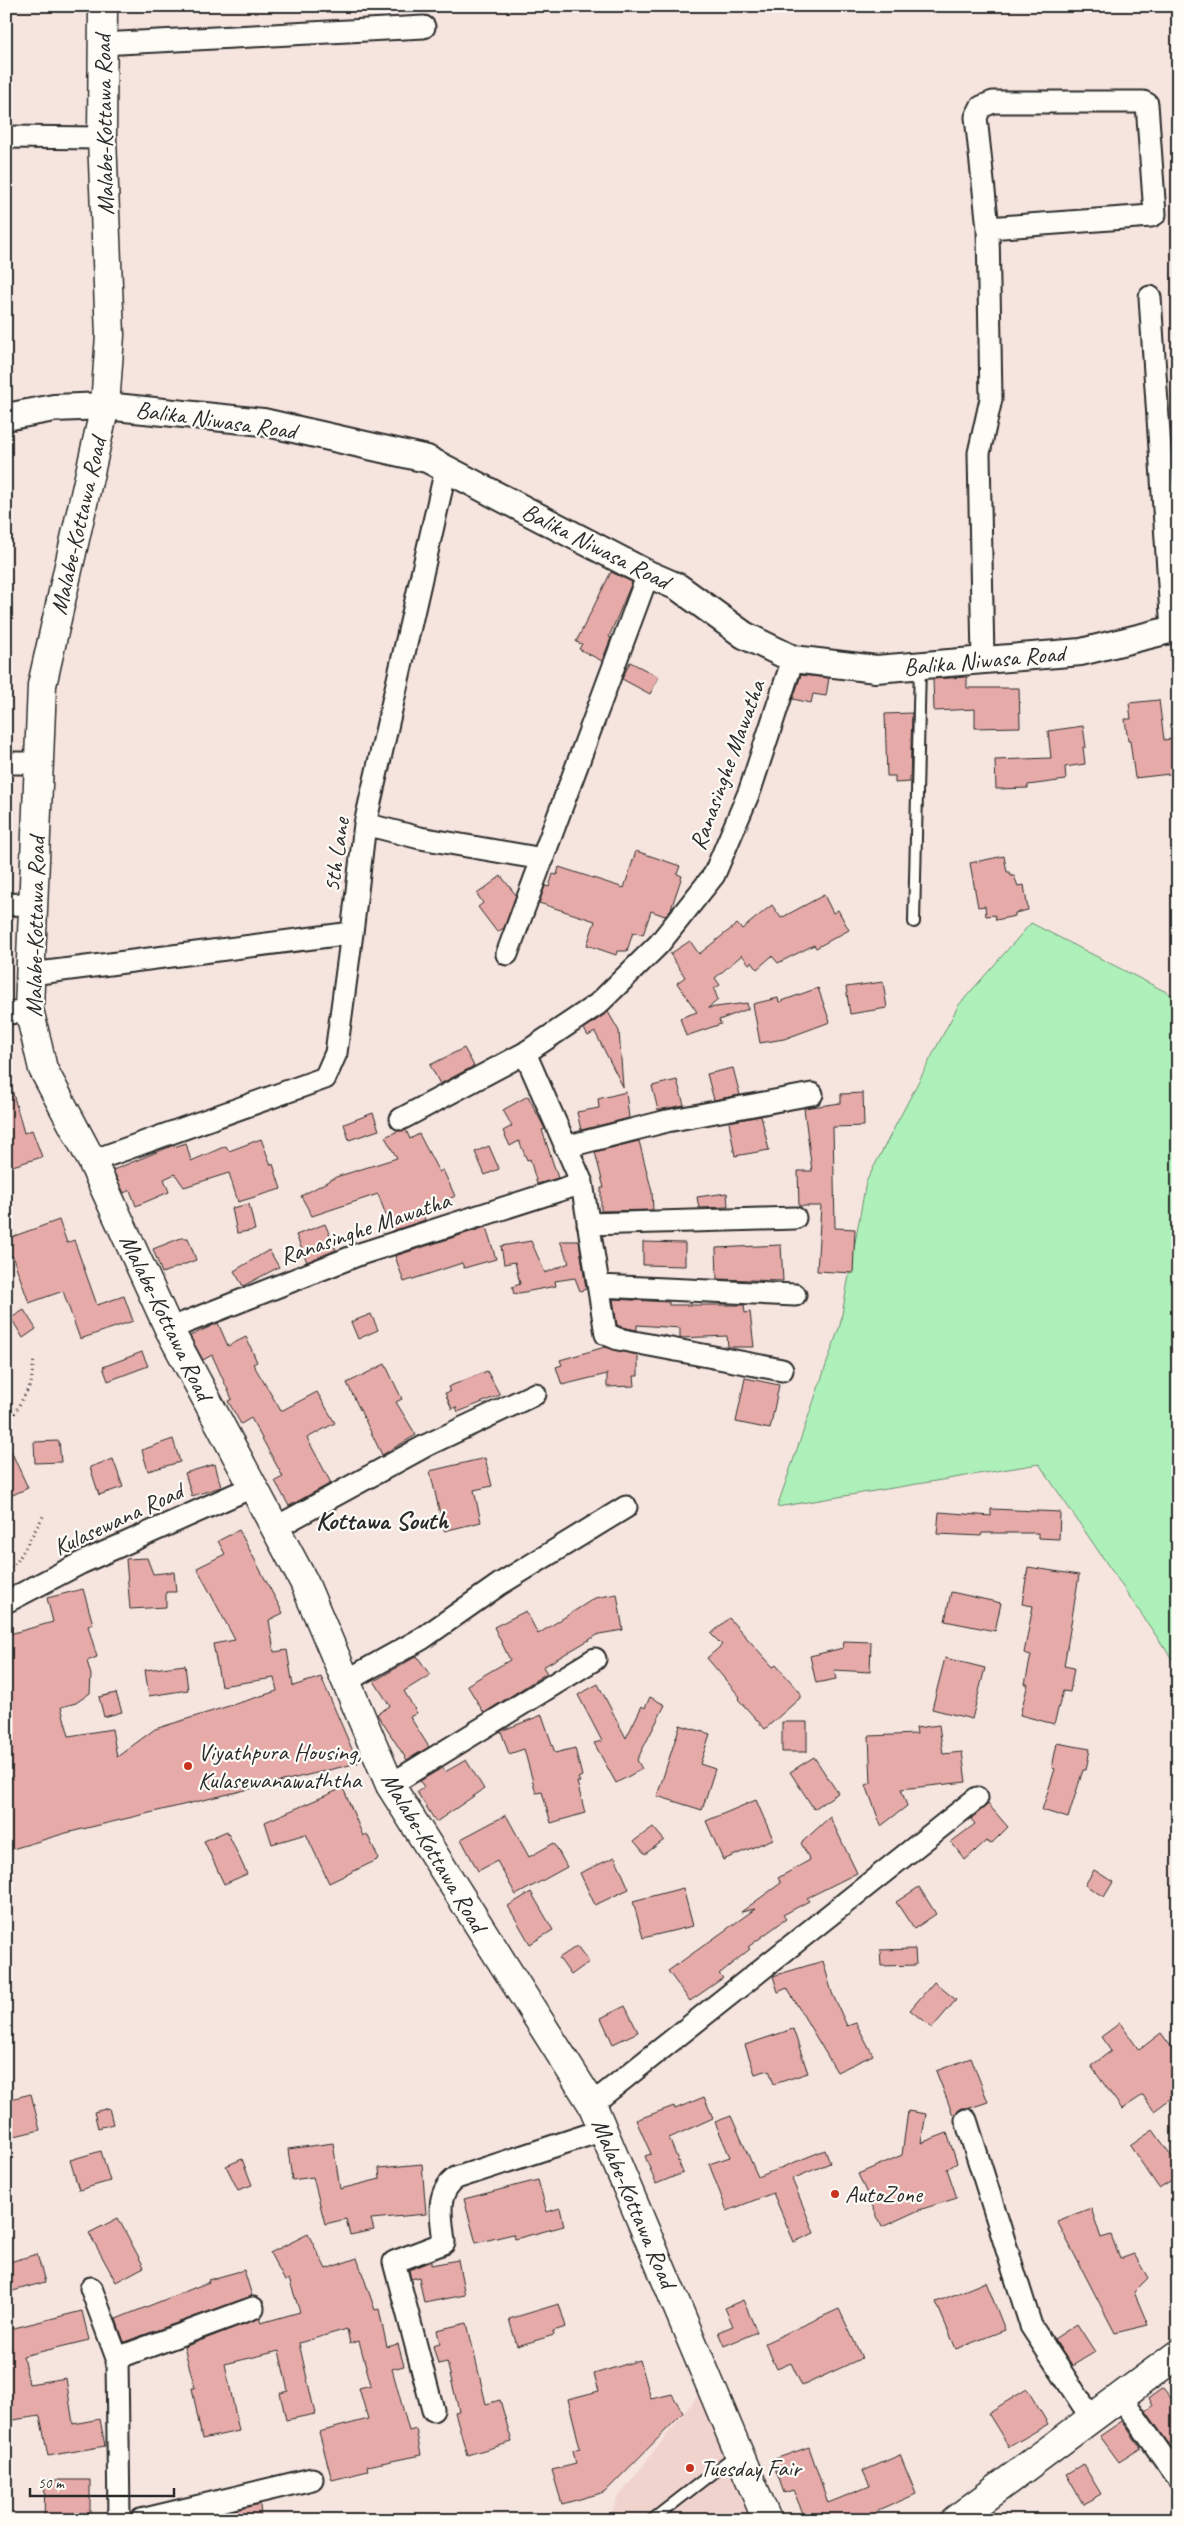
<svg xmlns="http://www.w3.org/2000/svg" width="1184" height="2526" font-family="Caveat,sans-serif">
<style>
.built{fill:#f1d3ce}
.green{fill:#aef0b9;stroke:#6c8e72}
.building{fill:#e6aba8;stroke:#2b2b2b}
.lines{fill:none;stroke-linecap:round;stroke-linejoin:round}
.service-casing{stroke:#2b2b2b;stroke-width:14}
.minor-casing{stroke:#2b2b2b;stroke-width:25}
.tertiary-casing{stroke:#2b2b2b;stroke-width:30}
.secondary-casing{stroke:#2b2b2b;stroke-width:31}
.path{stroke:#2b2b2b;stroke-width:3;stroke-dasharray:1 4;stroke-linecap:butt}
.service{stroke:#fdfcf7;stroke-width:10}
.minor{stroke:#fdfcf7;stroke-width:21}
.tertiary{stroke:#fdfcf7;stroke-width:26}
.secondary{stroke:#fdfcf7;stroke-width:28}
.poi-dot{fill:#c8321e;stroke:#fdfcf7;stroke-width:2}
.labels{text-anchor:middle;stroke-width:4.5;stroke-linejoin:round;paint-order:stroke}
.street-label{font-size:24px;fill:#2b2b2b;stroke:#fdfcf7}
.poi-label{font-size:24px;fill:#2b2b2b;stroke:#fdfcf7;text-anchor:start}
.quarter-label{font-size:26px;font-weight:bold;fill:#2b2b2b;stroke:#fdfcf7}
</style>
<rect width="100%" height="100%" fill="#f6e4df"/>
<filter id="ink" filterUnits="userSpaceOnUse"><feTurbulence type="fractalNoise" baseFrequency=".02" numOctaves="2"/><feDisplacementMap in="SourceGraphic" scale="10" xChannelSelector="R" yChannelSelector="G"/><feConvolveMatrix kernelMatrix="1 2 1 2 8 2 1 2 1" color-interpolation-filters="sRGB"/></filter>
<g filter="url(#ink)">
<path class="built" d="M 705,2386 L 762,2520 L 609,2520 L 617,2499 Z"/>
<path class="green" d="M 1031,923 L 1178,998 L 1178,1649 L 1172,1659 L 1039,1464 L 777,1507 L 840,1325 L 866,1182 L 958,1006 Z"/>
<path class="building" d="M 611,572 L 632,582 L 609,637 L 611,638 L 602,661 L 579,649 L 582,644 L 576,642 Z
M 630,662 L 659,677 L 650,694 L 622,679 Z
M 801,675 L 829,678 L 826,696 L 813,694 L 811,703 L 793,699 Z
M 967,677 L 967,688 L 1019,688 L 1020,727 L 975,728 L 975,709 L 934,711 L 933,679 Z
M 1159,700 L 1164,740 L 1178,738 L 1178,773 L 1135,778 L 1130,741 L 1128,741 L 1125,719 L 1131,719 L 1129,703 Z
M 912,713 L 910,782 L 895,783 L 895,776 L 887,776 L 885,714 Z
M 1083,726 L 1086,747 L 1083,747 L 1085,764 L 1065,767 L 1066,780 L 1028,785 L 1028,788 L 996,789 L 995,760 L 1051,758 L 1048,731 Z
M 636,851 L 680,866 L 677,874 L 682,876 L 671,909 L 665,916 L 651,911 L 643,935 L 633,932 L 627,951 L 617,951 L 616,955 L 587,945 L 595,921 L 539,903 L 545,886 L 549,887 L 553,874 L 557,875 L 559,867 L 624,888 Z
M 1004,856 L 1007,872 L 1010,872 L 1011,876 L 1014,876 L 1018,886 L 1024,885 L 1028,910 L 1015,913 L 1015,916 L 996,920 L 995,915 L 986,916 L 985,906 L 978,907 L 970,863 Z
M 501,876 L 516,895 L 504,928 L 497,932 L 478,907 L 483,903 L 477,894 Z
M 824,895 L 833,913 L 838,910 L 849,930 L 816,948 L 814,945 L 778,963 L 772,956 L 757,969 L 752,962 L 749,964 L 742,955 L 715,978 L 720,985 L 714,989 L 718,1000 L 708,1008 L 747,1003 L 748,1009 L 719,1020 L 721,1024 L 686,1036 L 680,1018 L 697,1012 L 677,983 L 685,977 L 670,954 L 690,941 L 699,954 L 737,924 L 742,929 L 772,905 L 781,918 Z
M 883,982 L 887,1008 L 850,1014 L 846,987 Z
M 818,988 L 830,1022 L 784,1039 L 760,1043 L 753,1004 L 778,998 L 779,1002 Z
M 608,1012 L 619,1031 L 623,1087 L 595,1032 L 588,1036 L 584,1029 Z
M 464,1048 L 474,1066 L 440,1084 L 430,1065 Z
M 733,1068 L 740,1095 L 714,1100 L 707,1074 Z
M 677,1080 L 684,1105 L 658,1110 L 652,1086 Z
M 11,1086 L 24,1133 L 32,1130 L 42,1157 L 6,1168 L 6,1087 Z
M 626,1092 L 629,1118 L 581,1130 L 577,1112 L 599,1108 L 598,1099 Z
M 863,1093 L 864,1126 L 833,1127 L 835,1228 L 855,1229 L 853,1273 L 817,1271 L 821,1206 L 799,1206 L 798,1171 L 812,1171 L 804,1108 L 841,1103 L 841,1094 Z
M 528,1096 L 545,1129 L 542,1130 L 558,1178 L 537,1184 L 530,1159 L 527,1160 L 519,1141 L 510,1146 L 503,1131 L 512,1126 L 503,1110 Z
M 373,1113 L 379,1130 L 349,1140 L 344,1124 Z
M 761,1116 L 769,1150 L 735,1156 L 729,1122 Z
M 406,1130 L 410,1139 L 419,1134 L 439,1172 L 443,1170 L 455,1196 L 422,1212 L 425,1220 L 392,1231 L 378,1194 L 312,1216 L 301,1196 L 336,1177 L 397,1158 L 385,1137 L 398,1131 Z
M 261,1139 L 271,1165 L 273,1164 L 281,1189 L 238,1202 L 229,1173 L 184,1187 L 175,1174 L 164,1179 L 169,1192 L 136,1206 L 130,1190 L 124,1193 L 113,1170 L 174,1145 L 174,1147 L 186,1143 L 191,1161 L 226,1146 L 229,1151 Z
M 639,1141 L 652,1192 L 653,1210 L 601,1211 L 601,1188 L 604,1188 L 595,1152 Z
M 489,1146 L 499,1169 L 485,1175 L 475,1152 Z
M 727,1193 L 728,1207 L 699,1208 L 697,1197 Z
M 249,1204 L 255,1230 L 237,1233 L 232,1208 Z
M 59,1220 L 67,1243 L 74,1240 L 97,1305 L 124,1296 L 133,1321 L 80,1339 L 63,1291 L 29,1303 L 12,1255 L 6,1258 L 6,1239 Z
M 325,1224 L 336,1250 L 307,1262 L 296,1235 Z
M 486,1227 L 496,1259 L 464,1268 L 462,1263 L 404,1282 L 395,1256 Z
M 181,1238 L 188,1238 L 196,1260 L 162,1273 L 153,1249 Z
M 531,1241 L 545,1273 L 569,1263 L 560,1241 L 579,1241 L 586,1289 L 580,1291 L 575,1278 L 555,1281 L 556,1286 L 514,1294 L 512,1287 L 520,1284 L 515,1262 L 504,1264 L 501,1246 Z
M 643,1242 L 685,1243 L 685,1266 L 643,1265 Z
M 781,1245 L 783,1281 L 717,1279 L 716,1248 Z
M 269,1250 L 279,1267 L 243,1286 L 234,1271 Z
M 613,1299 L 669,1302 L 669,1305 L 744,1305 L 745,1313 L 750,1312 L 754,1347 L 728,1347 L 727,1336 L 680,1338 L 680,1328 L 637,1325 L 637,1330 L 622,1327 L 617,1325 Z
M 24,1310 L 36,1329 L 23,1338 L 11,1318 Z
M 371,1314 L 378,1330 L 358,1339 L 351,1322 Z
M 218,1323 L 228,1346 L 246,1337 L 257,1362 L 253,1364 L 281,1411 L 317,1392 L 335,1423 L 307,1438 L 331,1483 L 289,1506 L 275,1481 L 283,1477 L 251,1418 L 241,1424 L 228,1401 L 232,1399 L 212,1355 L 203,1360 L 190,1336 Z
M 605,1347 L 638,1355 L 638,1376 L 634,1376 L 635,1386 L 607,1387 L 607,1374 L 562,1385 L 556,1367 L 562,1365 L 560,1360 Z
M 142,1352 L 148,1366 L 108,1381 L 103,1367 Z
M 385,1364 L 402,1399 L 396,1402 L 416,1435 L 382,1455 L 347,1383 Z
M 487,1371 L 500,1395 L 458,1412 L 456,1407 L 452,1409 L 445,1393 L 450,1392 L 448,1387 Z
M 745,1378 L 779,1385 L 770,1429 L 736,1422 Z
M 173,1439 L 180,1462 L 148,1471 L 142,1450 Z
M 6,1440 L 28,1488 L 6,1498 Z
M 59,1441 L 61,1462 L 35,1463 L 34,1442 Z
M 485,1458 L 492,1486 L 474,1490 L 481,1522 L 444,1531 L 430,1471 Z
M 113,1459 L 123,1487 L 99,1495 L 90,1467 Z
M 215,1464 L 221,1487 L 192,1496 L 185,1473 Z
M 991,1509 L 1060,1512 L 1059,1539 L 1038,1538 L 1038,1533 L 982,1533 L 981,1536 L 937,1534 L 939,1512 L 991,1516 Z
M 239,1530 L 283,1613 L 269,1620 L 274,1652 L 287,1650 L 293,1686 L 321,1677 L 358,1763 L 66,1833 L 6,1851 L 6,1635 L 53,1622 L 47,1598 L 83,1589 L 93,1624 L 88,1626 L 97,1657 L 87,1661 L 91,1675 L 90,1693 L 76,1703 L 61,1707 L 69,1736 L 112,1729 L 117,1757 L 155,1729 L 277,1691 L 274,1678 L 221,1686 L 213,1644 L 235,1640 L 197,1568 L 225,1554 L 218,1541 Z
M 147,1558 L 153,1574 L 174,1572 L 176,1592 L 166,1592 L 166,1607 L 130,1609 L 126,1559 Z
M 1028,1567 L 1079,1575 L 1064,1666 L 1074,1668 L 1070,1692 L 1063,1691 L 1054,1724 L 1020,1715 L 1028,1684 L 1025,1684 L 1031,1655 L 1024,1653 L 1033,1606 L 1022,1604 Z
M 951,1592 L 1001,1603 L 995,1631 L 945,1621 Z
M 617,1594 L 623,1630 L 599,1634 L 543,1667 L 547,1673 L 484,1713 L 467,1685 L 510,1660 L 494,1627 L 526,1611 L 538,1634 L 595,1598 Z
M 729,1618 L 773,1667 L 776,1665 L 800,1692 L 800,1698 L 765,1729 L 738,1699 L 740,1697 L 707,1658 L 722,1645 L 711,1634 Z
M 844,1641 L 871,1642 L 870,1672 L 834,1670 L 836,1679 L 816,1683 L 810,1656 L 843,1648 Z
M 417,1656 L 430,1675 L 404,1691 L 417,1713 L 410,1717 L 429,1747 L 407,1760 L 377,1714 L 390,1706 L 374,1681 Z
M 945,1658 L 985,1668 L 972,1719 L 932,1709 Z
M 185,1665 L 188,1690 L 149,1696 L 145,1670 Z
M 598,1684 L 626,1738 L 642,1706 L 645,1708 L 650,1697 L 665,1705 L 637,1760 L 642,1769 L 616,1783 L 594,1743 L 602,1741 L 578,1695 Z
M 116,1693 L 122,1712 L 104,1717 L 99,1697 Z
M 542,1715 L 555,1753 L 575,1748 L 582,1776 L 578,1778 L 580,1782 L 577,1782 L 585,1813 L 551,1823 L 542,1792 L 536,1793 L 524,1749 L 509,1754 L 501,1731 Z
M 782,1722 L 807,1722 L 807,1752 L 782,1752 Z
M 680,1725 L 710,1734 L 700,1764 L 715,1769 L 702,1810 L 657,1796 Z
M 939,1725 L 943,1754 L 962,1752 L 966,1782 L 901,1789 L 907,1806 L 881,1826 L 866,1785 L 871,1783 L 869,1736 L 917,1734 L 916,1728 Z
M 1057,1743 L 1090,1749 L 1086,1770 L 1083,1770 L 1068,1818 L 1042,1810 L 1055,1769 L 1052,1768 Z
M 814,1757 L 838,1793 L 814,1809 L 790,1772 Z
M 466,1760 L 484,1789 L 436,1822 L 417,1792 L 424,1787 L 420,1781 L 442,1768 L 445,1772 Z
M 343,1788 L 363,1836 L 367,1834 L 378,1857 L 377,1860 L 329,1883 L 306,1834 L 272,1844 L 265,1822 Z
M 756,1800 L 773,1839 L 723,1860 L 706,1821 Z
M 988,1804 L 1008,1827 L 991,1844 L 986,1841 L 965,1860 L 951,1842 L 975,1824 L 971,1819 Z
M 506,1815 L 529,1857 L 554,1843 L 567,1867 L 516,1895 L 497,1861 L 478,1871 L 461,1839 Z
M 830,1817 L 857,1873 L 807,1898 L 809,1901 L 783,1915 L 786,1919 L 748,1947 L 750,1949 L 719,1974 L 723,1978 L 690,2001 L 668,1971 L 755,1909 L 741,1912 L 781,1883 L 778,1878 L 810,1860 L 801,1843 Z
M 653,1827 L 664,1840 L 645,1854 L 634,1841 Z
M 227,1831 L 247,1874 L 224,1884 L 204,1841 Z
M 615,1857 L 629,1889 L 595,1905 L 580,1873 Z
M 1094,1870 L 1113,1882 L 1104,1897 L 1085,1885 Z
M 919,1887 L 936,1914 L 914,1929 L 896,1902 Z
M 683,1888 L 693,1926 L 643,1938 L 633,1901 Z
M 531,1892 L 553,1930 L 530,1944 L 508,1906 Z
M 577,1946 L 589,1962 L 571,1975 L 559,1958 Z
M 915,1949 L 916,1965 L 881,1966 L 880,1950 Z
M 823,1961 L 832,1993 L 847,2026 L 856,2023 L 873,2055 L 837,2072 L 787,1988 L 778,1992 L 773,1976 Z
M 934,1982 L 956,2000 L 932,2028 L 910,2010 Z
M 625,2006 L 638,2032 L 613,2044 L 601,2018 Z
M 1120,2023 L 1139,2050 L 1161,2033 L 1178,2056 L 1178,2085 L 1170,2092 L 1173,2097 L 1154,2111 L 1143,2095 L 1122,2109 L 1091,2066 L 1111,2051 L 1101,2037 Z
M 793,2029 L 808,2073 L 774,2084 L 769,2070 L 755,2074 L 745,2045 Z
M 971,2058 L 988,2102 L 970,2108 L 962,2108 L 953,2115 L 936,2071 Z
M 31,2094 L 40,2130 L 6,2138 L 6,2100 Z
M 704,2097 L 713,2118 L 669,2138 L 683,2173 L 656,2184 L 645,2156 L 651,2154 L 636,2120 L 674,2106 L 675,2109 Z
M 109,2108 L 113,2124 L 98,2128 L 94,2112 Z
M 908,2111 L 926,2114 L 921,2143 L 947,2133 L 957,2163 L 947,2169 L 957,2198 L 919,2210 L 882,2227 L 858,2174 L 902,2155 Z
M 731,2116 L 758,2177 L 825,2150 L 830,2163 L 792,2179 L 814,2233 L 794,2242 L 773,2193 L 727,2211 L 709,2164 L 730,2157 L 715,2122 Z
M 1153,2130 L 1178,2165 L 1178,2176 L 1159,2188 L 1130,2146 Z
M 333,2143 L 340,2189 L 380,2179 L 379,2168 L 422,2164 L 426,2214 L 371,2219 L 374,2230 L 350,2235 L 346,2219 L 325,2224 L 313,2177 L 292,2180 L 288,2149 Z
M 101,2151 L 110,2181 L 79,2190 L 70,2160 Z
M 242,2159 L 252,2185 L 238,2190 L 226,2166 Z
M 538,2180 L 547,2212 L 560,2208 L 564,2226 L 515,2239 L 513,2234 L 476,2243 L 464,2199 Z
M 1091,2208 L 1101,2238 L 1111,2235 L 1120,2259 L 1134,2254 L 1148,2278 L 1134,2292 L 1148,2325 L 1115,2333 L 1057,2221 Z
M 118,2218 L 144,2267 L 116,2282 L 89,2233 Z
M 308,2234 L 326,2269 L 357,2258 L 375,2310 L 379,2309 L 387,2347 L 398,2344 L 404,2366 L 392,2369 L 409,2431 L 416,2429 L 421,2455 L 367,2466 L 368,2471 L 332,2480 L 319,2432 L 368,2419 L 359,2388 L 371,2385 L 359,2341 L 350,2344 L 347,2329 L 299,2343 L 315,2414 L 286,2420 L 280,2393 L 288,2391 L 279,2351 L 225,2364 L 239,2431 L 202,2439 L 192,2388 L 195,2388 L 184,2347 L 259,2318 L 261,2323 L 300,2312 L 289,2279 L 285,2281 L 270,2253 Z
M 37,2254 L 45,2282 L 6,2293 L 6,2263 Z
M 458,2260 L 465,2295 L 424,2303 L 419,2277 L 411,2279 L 409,2270 L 431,2261 L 431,2265 Z
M 244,2270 L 252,2296 L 124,2342 L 116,2319 L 209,2282 L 208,2280 Z
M 986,2282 L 1005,2330 L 956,2349 L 936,2302 Z
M 743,2300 L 757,2332 L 724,2346 L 718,2332 L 733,2326 L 725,2308 Z
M 559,2304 L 566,2327 L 553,2331 L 554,2335 L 517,2346 L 509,2319 Z
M 839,2309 L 862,2358 L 802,2386 L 791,2363 L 777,2369 L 765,2343 Z
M 82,2311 L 89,2340 L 23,2356 L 29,2384 L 66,2378 L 73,2424 L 100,2419 L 105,2446 L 48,2456 L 40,2416 L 6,2421 L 6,2330 Z
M 467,2323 L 486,2404 L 500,2400 L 512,2442 L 467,2455 L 455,2412 L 459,2411 L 447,2362 L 438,2364 L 433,2346 L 440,2344 L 437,2330 Z
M 1077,2324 L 1095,2352 L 1072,2366 L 1054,2339 Z
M 640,2360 L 651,2399 L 672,2394 L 683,2413 L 605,2492 L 562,2504 L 552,2470 L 576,2464 L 573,2450 L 580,2448 L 568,2399 L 599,2391 L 594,2374 Z
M 1163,2388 L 1178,2407 L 1178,2438 L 1169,2444 L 1146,2411 L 1153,2406 L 1149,2398 Z
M 1027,2389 L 1048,2424 L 1009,2447 L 988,2413 Z
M 1122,2421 L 1141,2448 L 1119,2462 L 1100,2436 Z
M 809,2447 L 828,2503 L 870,2486 L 863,2471 L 900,2455 L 916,2494 L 876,2512 L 879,2520 L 806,2520 L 793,2490 L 784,2493 L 772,2460 Z
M 1083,2464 L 1101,2494 L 1083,2504 L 1066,2474 Z
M 45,2480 L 90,2480 L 90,2520 L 44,2520 Z
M 260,2504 L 261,2520 L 227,2520 L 227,2512 Z"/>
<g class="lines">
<defs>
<path id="service" d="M 914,922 L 920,665
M 652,2520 L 738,2453"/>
<path id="minor" d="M 101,44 L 424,27
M 6,137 L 102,138
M 1150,297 L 1172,630
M 983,660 L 979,453 L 991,399 L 988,228 L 976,117 L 981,107 L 993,102 L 1143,102 L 1147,104 L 1155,214 L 1151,216 L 988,228
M 6,763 L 40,763
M 365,824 L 420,838 L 543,859
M 6,905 L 34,903
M 507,954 L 648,574
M 31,974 L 352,933 L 365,824 L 446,469
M 6,1014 L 29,1009
M 401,1119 L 525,1053
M 565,1147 L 667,1121 L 812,1094
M 92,1161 L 325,1078 L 336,1053 L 352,933
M 588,1224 L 795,1218
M 599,1286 L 795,1295
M 169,1329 L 360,1254 L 582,1183
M 782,1370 L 618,1339 L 606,1334 L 582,1183 L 525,1053 L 598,1004 L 659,944 L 714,875 L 750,790 L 793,659
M 275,1528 L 427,1445 L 535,1394
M 6,1602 L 81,1563 L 252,1487
M 346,1681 L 423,1638 L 500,1584 L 626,1507
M 390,1785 L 595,1659
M 592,2104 L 977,1798
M 966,2120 L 1031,2326 L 1092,2419
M 91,2288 L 117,2358 L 119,2520
M 117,2358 L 253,2308
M 1121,2397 L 1178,2478
M 433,2410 L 394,2262 L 444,2243 C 442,2218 434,2194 456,2178 L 603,2130
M 141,2520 L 312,2479"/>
<path id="tertiary" d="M 6,417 L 54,408 L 105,406 L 263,422 L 427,459 L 648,574 L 678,587 L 744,635 L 793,659 L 876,669 L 1081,652 L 1178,628"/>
<path id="secondary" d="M 103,6 L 102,138 L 110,335 L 105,406 L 42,685 L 29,1009 L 43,1069 L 92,1161 L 169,1329 L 304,1582 L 390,1785 L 592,2104 L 767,2520
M 955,2520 L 1178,2354"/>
</defs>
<use href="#service" class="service-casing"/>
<use href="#minor" class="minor-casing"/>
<use href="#tertiary" class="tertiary-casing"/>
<use href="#secondary" class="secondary-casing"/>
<path class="path" d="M 6,1417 L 13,1416 L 31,1384 L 34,1358
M 6,1570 L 17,1562 L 45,1513"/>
<use href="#service" class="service"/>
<use href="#minor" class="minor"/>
<use href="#tertiary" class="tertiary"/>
<use href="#secondary" class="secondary"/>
</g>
</g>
<g class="poi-dot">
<circle cx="188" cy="1766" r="5"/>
<circle cx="835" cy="2194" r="5"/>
<circle cx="690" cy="2468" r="5"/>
</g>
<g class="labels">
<g class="street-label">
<text transform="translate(104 125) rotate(-91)" y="8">Malabe-Kottawa Road</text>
<text transform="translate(216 420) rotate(8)" y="8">Balika Niwasa Road</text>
<text transform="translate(78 526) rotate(-77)" y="8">Malabe-Kottawa Road</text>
<text transform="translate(596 546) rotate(27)" y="8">Balika Niwasa Road</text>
<text transform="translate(984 660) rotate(-5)" y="8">Balika Niwasa Road</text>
<text transform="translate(727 765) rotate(-70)" y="8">Ranasinghe Mawatha</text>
<text transform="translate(336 855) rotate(-82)" y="8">5th Lane</text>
<text transform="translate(35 927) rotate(-89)" y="8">Malabe-Kottawa Road</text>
<text transform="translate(365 1228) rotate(-19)" y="8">Ranasinghe Mawatha</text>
<text transform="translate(166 1317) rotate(64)" y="8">Malabe-Kottawa Road</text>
<text transform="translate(118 1519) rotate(-25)" y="8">Kulasewana Road</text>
<text transform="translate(434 1852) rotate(59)" y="8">Malabe-Kottawa Road</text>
<text transform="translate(634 2203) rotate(67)" y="8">Malabe-Kottawa Road</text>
</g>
<g class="poi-label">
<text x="198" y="1760">Viyathpura Housing,<tspan x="198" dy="28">Kulasewanawaththa</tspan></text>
<text x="845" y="2202">AutoZone</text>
<text x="700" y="2476">Tuesday Fair</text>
</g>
<g class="quarter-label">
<text x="382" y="1529">Kottawa South</text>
</g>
</g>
<rect width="1184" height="2526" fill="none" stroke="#fdfcf7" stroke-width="25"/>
<rect x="12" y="12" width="1159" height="2501" fill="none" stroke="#2b2b2b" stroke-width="2" filter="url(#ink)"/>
<path d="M30 2488v8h144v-8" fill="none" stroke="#2b2b2b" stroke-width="2.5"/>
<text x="38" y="2488" font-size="15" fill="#2b2b2b" stroke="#fdfcf7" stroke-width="4" paint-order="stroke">50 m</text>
</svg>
